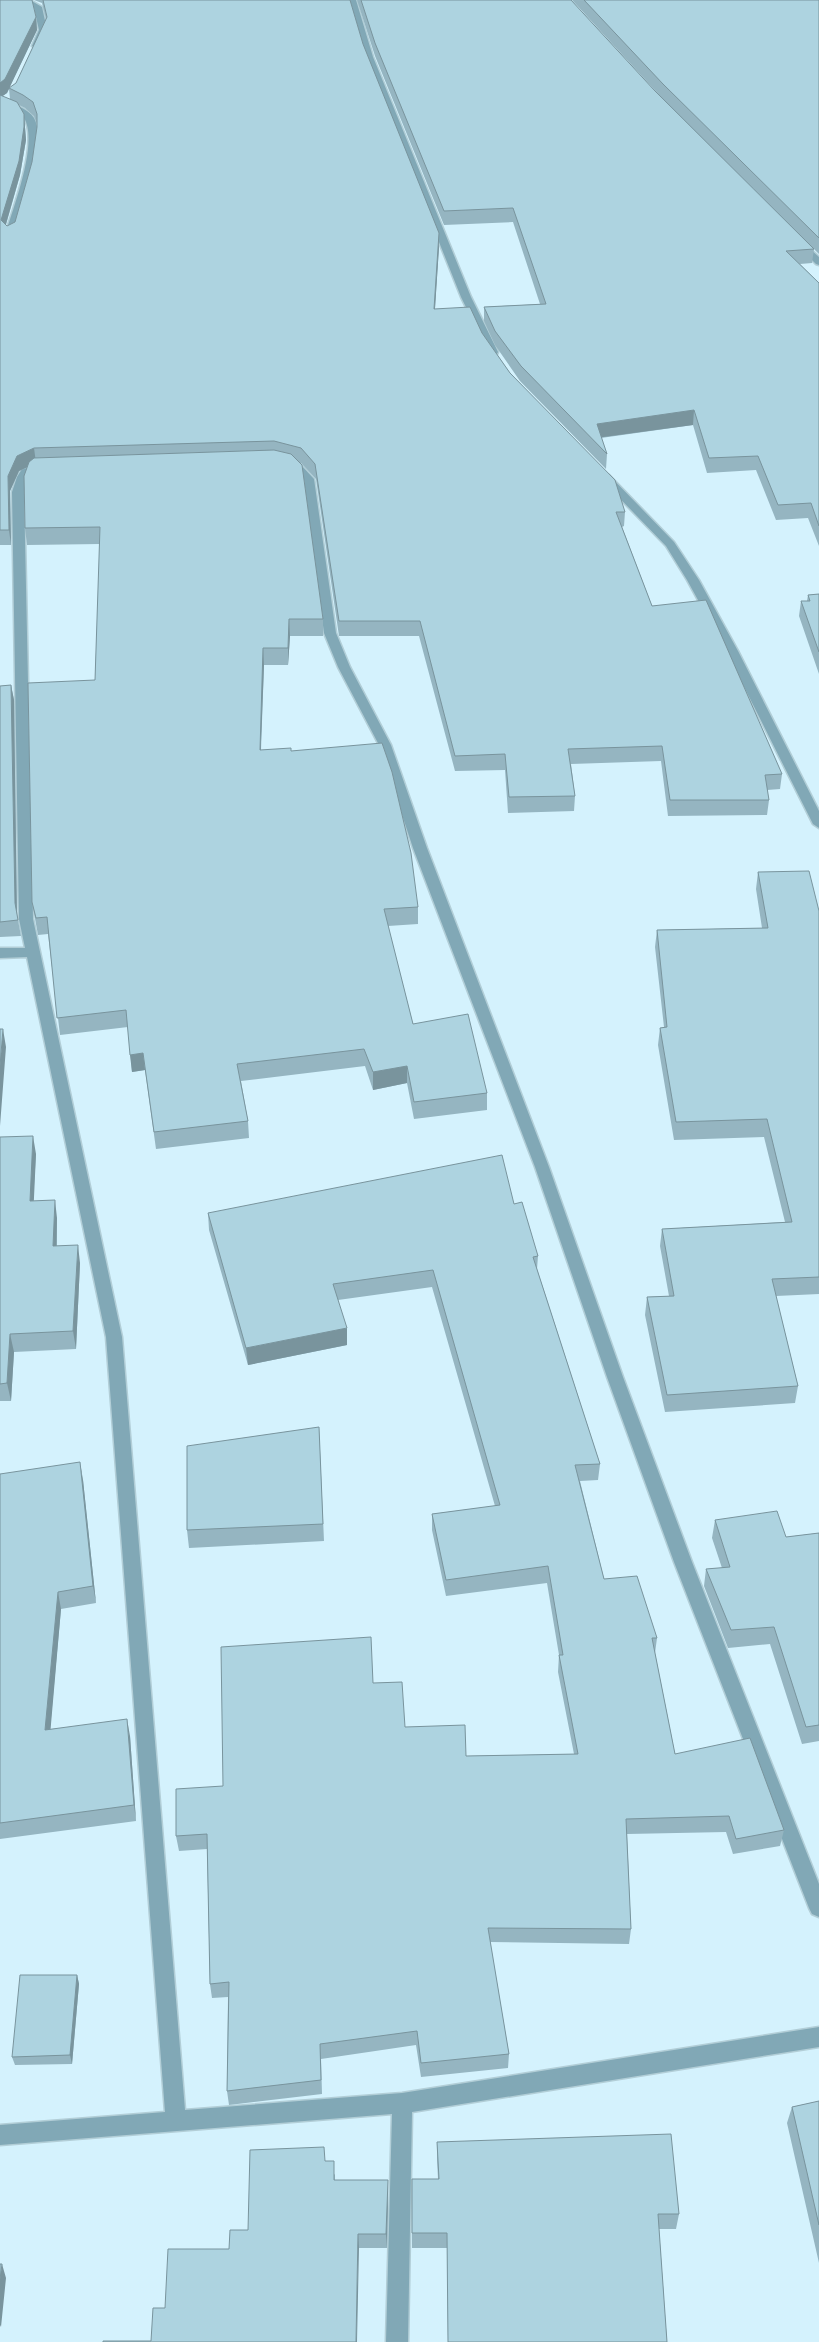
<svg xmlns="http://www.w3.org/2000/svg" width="819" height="2342" font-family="'Titillium Web',sans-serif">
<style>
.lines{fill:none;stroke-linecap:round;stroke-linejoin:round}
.minor-casing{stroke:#b2ced7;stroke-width:3}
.minor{fill:#81a8b6;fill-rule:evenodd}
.wall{fill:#95b5c1;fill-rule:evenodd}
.shaded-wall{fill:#79949d}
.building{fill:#add3e0;stroke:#79949d}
</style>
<rect width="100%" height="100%" fill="#d4f2fd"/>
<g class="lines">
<defs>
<path id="minor" d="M 20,0 L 30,0 L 42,7 L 47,30 L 39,48 L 32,46 L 39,30 L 34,8 Z
M 348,0 L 356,0 L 373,57 L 471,297 L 498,352 L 497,354 L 489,354 L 488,352 L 461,297 L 365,57 Z
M 0,100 C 11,103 28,108 34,118 C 47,140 22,210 15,235 L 10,238 L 5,235 C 13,208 39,142 24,118 L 0,106 Z
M 799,239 L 819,257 L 819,265 L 816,264 L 796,244 L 796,240 Z
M 285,461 L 301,465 L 314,479 L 336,633 L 350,667 L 391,745 L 427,848 L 549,1167 L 623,1377 L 692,1562 L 819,1884 L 819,1917 L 812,1914 L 809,1908 L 674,1562 L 607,1377 L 535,1167 L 413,848 L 379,745 L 338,667 L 324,633 L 304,480 L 293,469 L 281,466 L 280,464 Z
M 42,465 L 47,468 L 46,470 L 30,474 L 24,492 L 33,919 L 122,1337 L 185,2110 L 402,2093 L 819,2027 L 819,2047 L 412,2112 L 408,2342 L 386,2342 L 392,2114 L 0,2145 L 0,2125 L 165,2112 L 106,1337 L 27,957 L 0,958 L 0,948 L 25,948 L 19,919 L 12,492 L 17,477 L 22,469 Z
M 605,474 L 609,475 L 674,542 L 699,580 L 738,651 L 819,811 L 819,828 L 813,824 L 726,651 L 687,580 L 666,546 L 601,479 L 600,477 Z"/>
</defs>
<use href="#minor" class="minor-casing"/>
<use href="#minor" class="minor"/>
</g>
<path class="wall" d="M 0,0 L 36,17 L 37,30 L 9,88 L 16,83 L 46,19 L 42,3 L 34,0 L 350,0 L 363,44 L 439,247 L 435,309 L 482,333 L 510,373 L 625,512 L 624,526 L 622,527 L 652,606 L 782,774 L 780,789 L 767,790 L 769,800 L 767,815 L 668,816 L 661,761 L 571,764 L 575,796 L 574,811 L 508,813 L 505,770 L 455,771 L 419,636 L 339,636 L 316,479 L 301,463 L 300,463 L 323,619 L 323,636 L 290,636 L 288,665 L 264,665 L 261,750 L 291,751 L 418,907 L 418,924 L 388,926 L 413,1024 L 487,1093 L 487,1110 L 414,1119 L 407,1083 L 373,1090 L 365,1066 L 241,1081 L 248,1121 L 249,1138 L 156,1149 L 145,1070 L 132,1072 L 128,1027 L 60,1035 L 48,934 L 38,935 L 32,902 L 95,680 L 100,544 L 27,545 L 25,528 L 27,468 L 19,471 L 10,491 L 11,545 L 0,545 ZM 9,89 L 10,99 L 2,96 L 7,93 ZM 19,105 L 25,108 L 34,116 L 37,124 L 37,127 L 32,162 L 15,222 L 7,226 L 6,225 L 20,175 L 26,140 L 24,114 Z
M 357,0 L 571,0 L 655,91 L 754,189 L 662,98 L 572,0 L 819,0 L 819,254 L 814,249 L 812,263 L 800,264 L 819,283 L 819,546 L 808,518 L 776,520 L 756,470 L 707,473 L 693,425 L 601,438 L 607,454 L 606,469 L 520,381 L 495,345 L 484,321 L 484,307 L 540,304 L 513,222 L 444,225 L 375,56 Z
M 819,594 L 819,674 L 799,616 L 801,601 L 807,601 L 808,595 Z
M 11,685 L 14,700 L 17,915 L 21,936 L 0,937 L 0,686 Z
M 758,872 L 819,911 L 819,1294 L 776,1296 L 798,1386 L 795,1403 L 665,1412 L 645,1315 L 647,1297 L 669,1296 L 660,1246 L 662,1229 L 785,1222 L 764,1137 L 674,1140 L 658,1045 L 660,1028 L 664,1027 L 655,947 L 657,930 L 762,928 L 756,889 Z
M 0,1137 L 36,1154 L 33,1201 L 57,1218 L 57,1246 L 80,1263 L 76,1349 L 14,1352 L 11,1401 L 0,1401 Z
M 514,1204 L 538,1256 L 537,1269 L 600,1464 L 598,1480 L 580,1481 L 604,1579 L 657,1638 L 655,1653 L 675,1754 L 784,1830 L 780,1846 L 733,1854 L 726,1832 L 627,1834 L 631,1929 L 629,1944 L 490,1942 L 509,2054 L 508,2068 L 421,2077 L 416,2045 L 321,2059 L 322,2094 L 229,2105 L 227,2091 L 228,1997 L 212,1998 L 210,1984 L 207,1849 L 179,1851 L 176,1836 L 223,1786 L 373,1683 L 405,1727 L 466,1756 L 574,1754 L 558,1672 L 559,1655 L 547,1583 L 446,1596 L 432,1530 L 432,1514 L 495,1506 L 432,1287 L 338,1300 L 347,1345 L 248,1365 L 209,1230 L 208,1213 Z
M 319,1427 L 324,1541 L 189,1548 L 187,1530 Z
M 0,1474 L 83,1480 L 96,1603 L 61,1609 L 50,1729 L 130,1736 L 136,1821 L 0,1839 Z
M 715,1520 L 786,1537 L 819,1533 L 819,1741 L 802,1744 L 770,1644 L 728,1648 L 704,1586 L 706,1569 L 722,1568 L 712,1538 Z
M 77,1975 L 79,1984 L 72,2064 L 15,2065 L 12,2057 Z
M 819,2101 L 819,2263 L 787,2123 L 792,2107 Z
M 437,2142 L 679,2214 L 676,2229 L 659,2229 L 667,2342 L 448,2342 L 447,2248 L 412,2248 L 412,2179 L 438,2179 L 437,2158 Z
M 325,2161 L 335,2175 L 335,2180 L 388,2194 L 387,2248 L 359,2248 L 151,2341 L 165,2308 L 229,2249 L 248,2230 Z"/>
<path class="shaded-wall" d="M 36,17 L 37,30 L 7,93 L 0,98 L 0,83 Z
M 24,114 L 26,140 L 20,175 L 3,234 L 1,220 Z
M 439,233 L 439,247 L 434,323 L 434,309 Z
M 694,410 L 693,425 L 596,438 L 597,424 Z
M 34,448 L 36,463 L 19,471 L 10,491 L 11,545 L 9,530 L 8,476 L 17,456 Z
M 289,619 L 290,636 L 288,665 L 288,648 Z
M 263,648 L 264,665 L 260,767 L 260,750 Z
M 11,685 L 14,700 L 17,919 L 15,903 Z
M 3,1029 L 6,1047 L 0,1126 L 0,1066 Z
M 143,1053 L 145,1070 L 132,1072 L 130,1055 Z
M 407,1066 L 407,1083 L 373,1090 L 373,1072 Z
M 33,1136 L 36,1154 L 33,1219 L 30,1201 Z
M 55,1200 L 57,1218 L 56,1264 L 53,1246 Z
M 78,1245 L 80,1263 L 76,1349 L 73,1331 Z
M 347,1328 L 347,1345 L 248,1365 L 246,1348 Z
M 10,1334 L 14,1352 L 11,1401 L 7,1383 Z
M 80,1462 L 83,1480 L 96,1603 L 93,1586 Z
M 58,1592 L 61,1609 L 49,1747 L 45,1730 Z
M 127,1719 L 130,1736 L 136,1821 L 134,1805 Z
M 77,1975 L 79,1984 L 72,2064 L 70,2055 Z
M 388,2180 L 388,2194 L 387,2248 L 386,2234 Z
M 358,2234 L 359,2248 L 357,2342 L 356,2342 Z
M 2,2264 L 6,2278 L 1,2327 L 0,2325 L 0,2279 Z"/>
<path class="building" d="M 0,0 L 32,0 L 36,17 L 5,79 L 0,83 Z
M 43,0 L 350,0 L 363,44 L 439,233 L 434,309 L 470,307 L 482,333 L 510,373 L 615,480 L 625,512 L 616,512 L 652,606 L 706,600 L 782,774 L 765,775 L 769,800 L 670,800 L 662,746 L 568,749 L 575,796 L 509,797 L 505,754 L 455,756 L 420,621 L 339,621 L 315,464 L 301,448 L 274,441 L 34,448 L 17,456 L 8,476 L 9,530 L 0,530 L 0,95 L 17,102 L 24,114 L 24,127 L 19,161 L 1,220 L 7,226 L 15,222 L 32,162 L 37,127 L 37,114 L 33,102 L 23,95 L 9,88 L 16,83 L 47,17 Z
M 361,0 L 571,0 L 655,91 L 814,249 L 786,251 L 819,283 L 819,526 L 811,503 L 778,505 L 758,456 L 709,458 L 694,410 L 597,424 L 607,454 L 521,366 L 495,331 L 484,307 L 546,304 L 513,208 L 444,211 L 375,43 Z
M 584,0 L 819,0 L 819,238 L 663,84 Z
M 274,450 L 291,454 L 302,465 L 323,619 L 289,619 L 288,648 L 263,648 L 260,750 L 291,748 L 291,751 L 382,743 L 392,772 L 411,853 L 418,907 L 384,909 L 413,1024 L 468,1014 L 487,1093 L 414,1102 L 407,1066 L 373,1072 L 364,1049 L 237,1064 L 248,1121 L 154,1132 L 143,1053 L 130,1055 L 126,1010 L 57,1018 L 47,917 L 36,918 L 32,902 L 28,683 L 95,680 L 100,527 L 25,528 L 24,476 L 29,462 L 34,458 Z
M 819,594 L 819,652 L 801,601 L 810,601 L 808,595 Z
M 11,685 L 15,903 L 18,920 L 0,922 L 0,686 Z
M 809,871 L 819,911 L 819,1277 L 772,1279 L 798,1386 L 667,1395 L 647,1297 L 674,1296 L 662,1229 L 792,1222 L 767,1119 L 676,1122 L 660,1028 L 667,1027 L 657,930 L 768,928 L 758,872 Z
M 0,1029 L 3,1029 L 0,1066 Z
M 33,1136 L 30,1201 L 55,1200 L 53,1246 L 78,1245 L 73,1331 L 10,1334 L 7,1383 L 0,1384 L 0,1137 Z
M 502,1155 L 514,1204 L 522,1202 L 538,1256 L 533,1257 L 600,1464 L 575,1465 L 604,1579 L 637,1576 L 657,1638 L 652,1638 L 675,1754 L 750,1738 L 784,1830 L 736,1839 L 729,1816 L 626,1819 L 631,1929 L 488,1928 L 509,2054 L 421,2063 L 417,2031 L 320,2044 L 321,2080 L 227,2091 L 229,1982 L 210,1984 L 207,1834 L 176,1836 L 176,1789 L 223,1786 L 221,1647 L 371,1637 L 373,1683 L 402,1682 L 405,1727 L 465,1725 L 466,1756 L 578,1754 L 559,1655 L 563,1655 L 548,1566 L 446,1580 L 432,1514 L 500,1505 L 433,1270 L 333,1284 L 347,1328 L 246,1348 L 208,1213 Z
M 319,1427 L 323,1524 L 187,1530 L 187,1446 Z
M 80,1462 L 93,1586 L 58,1592 L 45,1730 L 127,1719 L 134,1805 L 0,1823 L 0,1474 Z
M 777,1511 L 786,1537 L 819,1533 L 819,1725 L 806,1727 L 774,1627 L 731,1630 L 706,1569 L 730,1567 L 715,1520 Z
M 20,1975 L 77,1975 L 70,2055 L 12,2057 Z
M 819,2101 L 819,2225 L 792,2107 Z
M 671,2134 L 679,2214 L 658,2214 L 667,2342 L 448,2342 L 447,2233 L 412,2233 L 412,2179 L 439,2179 L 437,2142 Z
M 324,2147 L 325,2161 L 334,2161 L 334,2180 L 388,2180 L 386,2234 L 358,2234 L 356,2342 L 103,2342 L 103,2341 L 151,2341 L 153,2308 L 165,2308 L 168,2249 L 229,2249 L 230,2230 L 248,2230 L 250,2150 Z
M 0,2264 L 2,2264 L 0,2279 Z"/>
</svg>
